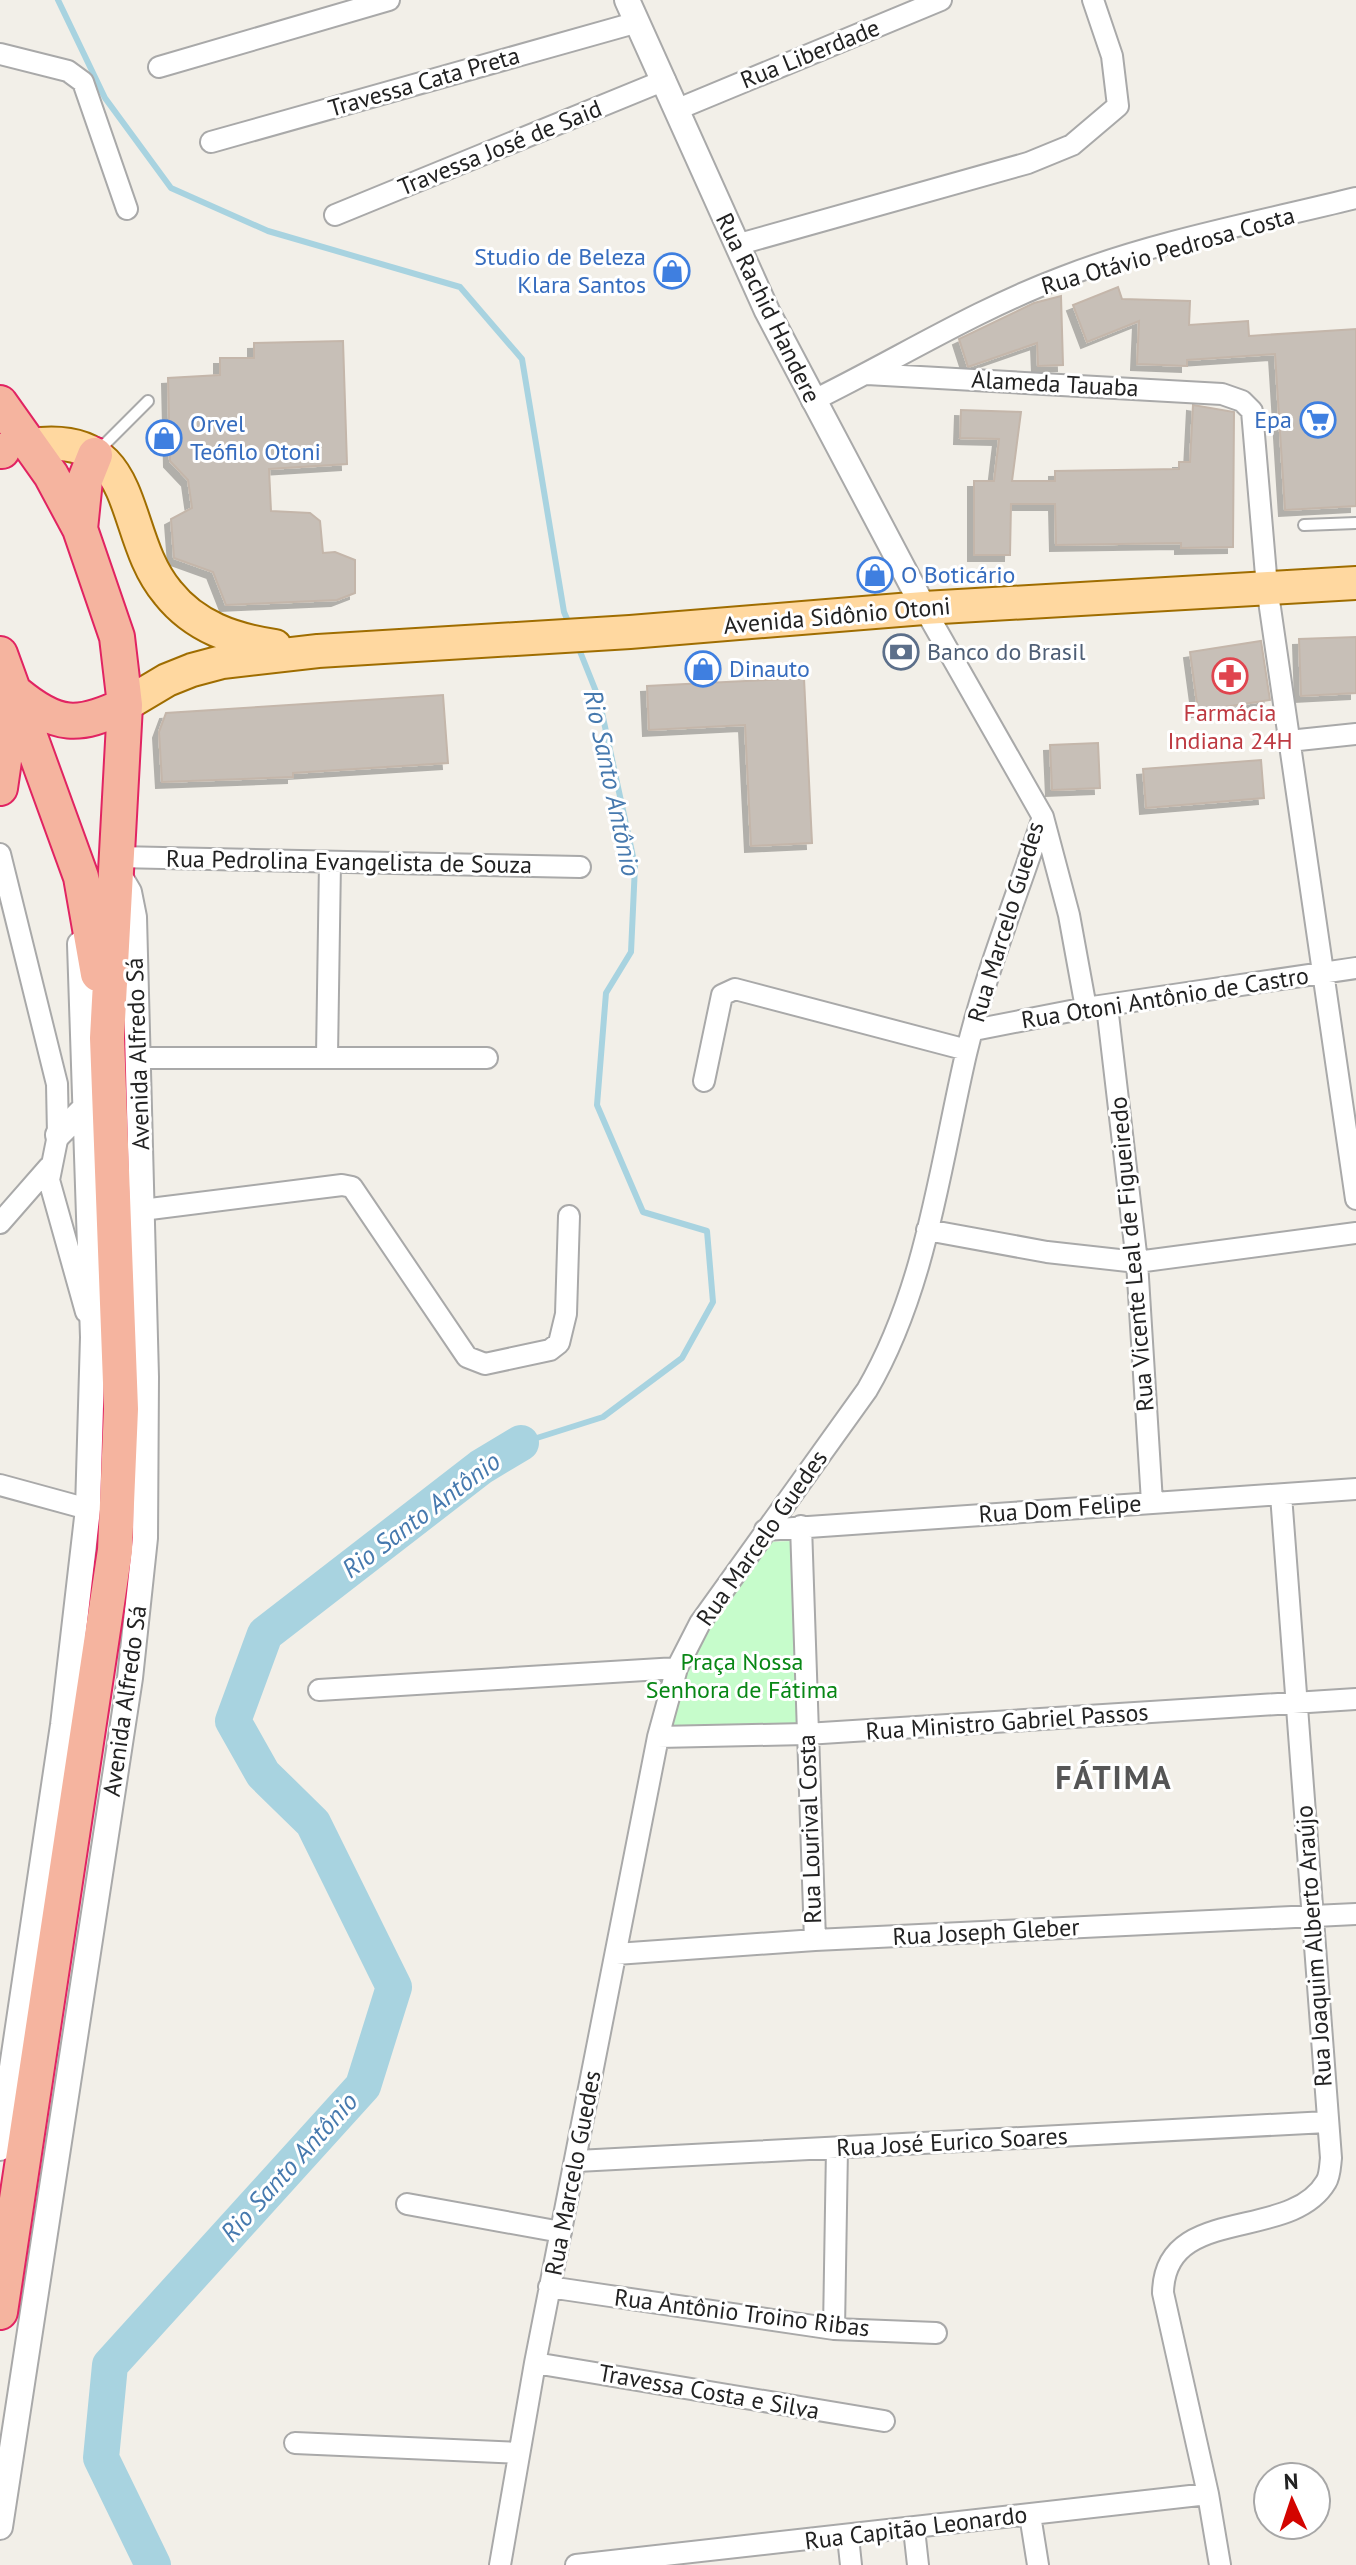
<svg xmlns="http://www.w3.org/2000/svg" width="1356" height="2565" font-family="'PT Sans',sans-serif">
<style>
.park{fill:#c6fccb}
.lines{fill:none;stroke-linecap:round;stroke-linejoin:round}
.stream{stroke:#a8d3e0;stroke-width:6}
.river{stroke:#a8d3e0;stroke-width:36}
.building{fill:#c7bfb7;stroke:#c4b6aa;stroke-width:2;filter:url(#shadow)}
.service-casing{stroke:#a9a9a9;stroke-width:14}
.minor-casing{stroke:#a9a9a9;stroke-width:24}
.tertiary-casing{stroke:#a9a9a9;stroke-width:28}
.primary-casing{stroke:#9f6d00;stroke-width:36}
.trunk-casing{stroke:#e12462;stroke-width:38}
.service{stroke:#fff;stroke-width:10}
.minor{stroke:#fff;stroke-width:20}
.tertiary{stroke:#fff;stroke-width:24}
.primary{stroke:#ffd8a0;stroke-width:32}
.trunk{stroke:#f5b49f;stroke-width:34}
.labels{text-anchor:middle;stroke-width:6;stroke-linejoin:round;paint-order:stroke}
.street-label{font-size:24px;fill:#222;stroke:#fff}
.shop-label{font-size:24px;fill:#366cbe;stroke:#fff;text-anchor:start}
.service-label{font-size:24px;fill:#4e5e75;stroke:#fff;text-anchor:start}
.health-label{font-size:24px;fill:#be3a42;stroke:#fff}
.park-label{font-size:24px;fill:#088715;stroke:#fff}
.water-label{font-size:26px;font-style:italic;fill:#4679ae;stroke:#fff}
.district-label{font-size:32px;font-weight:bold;letter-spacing:2px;fill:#555;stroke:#fff}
</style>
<defs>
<filter id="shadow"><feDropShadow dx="-6" dy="6" stdDeviation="0" flood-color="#0004"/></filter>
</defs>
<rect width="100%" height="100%" fill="#f2efe8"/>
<path class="park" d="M 794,1541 L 801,1731 L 668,1734 L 682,1665 L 760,1542 Z"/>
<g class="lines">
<path class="stream" d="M 58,0 L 105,98 L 171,188 L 268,231 L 460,287 L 522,359 L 564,612 L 570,626
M 521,1443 L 603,1417 L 682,1358 L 713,1302 L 707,1231 L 643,1212 L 597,1105 L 606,993 L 631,952 L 635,866 L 599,699 L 577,644"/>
<path class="river" d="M 153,2565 L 101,2458 L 110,2365 L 363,2086 L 394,1987 L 313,1823 L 263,1774 L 233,1721 L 265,1634 L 481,1467 L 521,1443"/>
</g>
<path class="building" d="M 1118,287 L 1122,299 L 1190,301 L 1189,325 L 1248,321 L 1249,336 L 1356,329 L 1356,506 L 1285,510 L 1275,354 L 1187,360 L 1187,366 L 1137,364 L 1139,321 L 1087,342 L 1073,305 Z
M 1061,296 L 1063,365 L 1038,366 L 1037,343 L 968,367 L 959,339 L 1034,303 Z
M 343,341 L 347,464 L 269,469 L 271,511 L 310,513 L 320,521 L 323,553 L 335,552 L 355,560 L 355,593 L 337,600 L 226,605 L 213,572 L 174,558 L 171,519 L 192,508 L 188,480 L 170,461 L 168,378 L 220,375 L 220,358 L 254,358 L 254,343 Z
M 1193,405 L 1234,412 L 1233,547 L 1181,548 L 1181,543 L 1056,545 L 1055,504 L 1011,504 L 1010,555 L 974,555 L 974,481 L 994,481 L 999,439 L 960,438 L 961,410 L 1021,412 L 1012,481 L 1055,481 L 1055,471 L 1179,469 L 1179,462 L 1190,462 Z
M 1356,637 L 1356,693 L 1301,696 L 1299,639 Z
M 1261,641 L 1270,700 L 1198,711 L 1190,652 Z
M 804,678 L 812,843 L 751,846 L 745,725 L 649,730 L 647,686 Z
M 443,695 L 448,763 L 293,773 L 293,777 L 162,782 L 159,732 L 166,713 Z
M 1098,743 L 1100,788 L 1052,790 L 1050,745 Z
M 1261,760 L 1264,798 L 1146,808 L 1143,769 Z"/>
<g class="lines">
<defs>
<path id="service" d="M 99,450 L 148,401
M 1304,525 L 1356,523"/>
<path id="minor" d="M 0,54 L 68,71 L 83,82 L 127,209
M 159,67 L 389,0
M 678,109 L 941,0
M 211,142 L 638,22
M 335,215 L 665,80
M 736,245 L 1028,163 L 1072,145 L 1118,106 L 1112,56 L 1093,0
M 867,374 L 1222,394 L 1242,401 L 1252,411 L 1267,587 L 1356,1199
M 812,401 C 896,360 975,310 1063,277 C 1156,241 1259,222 1356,198
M 1289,741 L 1356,734
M 1043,817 L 1069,915 L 1086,1008
M 0,854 L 57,1084 L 58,1135 L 49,1180 L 86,1312
M 117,857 L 580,867
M 1107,1006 L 1137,1262 L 1152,1502
M 974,1030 L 1086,1008 L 1356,968
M 327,1056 L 330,862
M 138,1058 L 487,1058
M 704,1081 L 722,995 L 735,989 L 967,1050
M 142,1210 L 342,1185 L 352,1187 L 467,1357 L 485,1364 L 550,1350 L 559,1343 L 566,1314 L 569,1216
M 0,1223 L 49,1167
M 927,1230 L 1047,1252 L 1137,1262 L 1356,1233
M 0,1485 L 88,1509
M 801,1526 L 815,1940
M 765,1530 L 1356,1489
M 319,1690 L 677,1668
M 658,1737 L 806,1734 L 1356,1699
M 616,1954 L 815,1940 L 1356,1914
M 577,2161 L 1327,2122
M 407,2204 L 561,2232
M 549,2287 L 834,2329 L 936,2333
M 834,2329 L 837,2148
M 535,2363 L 884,2421
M 295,2443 L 519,2453
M 1030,2515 L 1038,2565
M 914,2529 L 918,2565
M 848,2537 L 851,2565
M 500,2565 L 535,2363 L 658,1737 L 677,1668 L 700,1623 L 867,1390 C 926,1289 940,1166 966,1054 C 985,974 1017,896 1043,817 L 924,608
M 576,2565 L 1208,2494
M 1220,2565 L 1208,2494 L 1163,2293 C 1164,2203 1290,2243 1326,2182 C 1330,2176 1330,2166 1331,2158 L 1281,1495"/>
<path id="tertiary" d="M 627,0 L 767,311 L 924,608
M 58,1135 L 85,1108
M 0,2148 L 63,1725 L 88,1509 L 93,1337 L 80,944
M 0,2527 L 130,1678 L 145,1538 L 146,1377 L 134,917 L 129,892 L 119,875"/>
<path id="primary" d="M 30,445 C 144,429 117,533 168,593 C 195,627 234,640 275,646
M 125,705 L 167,680 L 192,670 L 222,662 L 318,651 L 630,632 L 924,608 L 1356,583"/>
<path id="trunk" d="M 0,403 L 51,475 L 80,529 L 117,637 L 125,705 L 107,1038 L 121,1409 L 115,1550 L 0,2312
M 0,451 L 2,451
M 80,529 L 85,480 L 95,455
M 0,654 L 81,877 L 98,974
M 17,694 C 57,727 78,728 125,705
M 0,788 L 14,692"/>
</defs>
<use href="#service" class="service-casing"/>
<use href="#minor" class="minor-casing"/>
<use href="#tertiary" class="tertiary-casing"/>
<use href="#primary" class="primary-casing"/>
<use href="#trunk" class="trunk-casing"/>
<use href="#service" class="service"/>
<use href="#minor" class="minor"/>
<use href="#tertiary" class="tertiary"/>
<use href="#primary" class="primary"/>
<use href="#trunk" class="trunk"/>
</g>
<defs>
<symbol id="shop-ring" viewBox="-11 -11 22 22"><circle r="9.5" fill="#fff" stroke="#3f7fe0" stroke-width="1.5"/><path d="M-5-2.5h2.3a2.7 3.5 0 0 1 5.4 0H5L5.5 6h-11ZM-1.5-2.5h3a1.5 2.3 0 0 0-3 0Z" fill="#3f7fe0"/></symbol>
<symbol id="supermarket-ring" viewBox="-11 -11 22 22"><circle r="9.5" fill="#fff" stroke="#3f7fe0" stroke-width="1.5"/><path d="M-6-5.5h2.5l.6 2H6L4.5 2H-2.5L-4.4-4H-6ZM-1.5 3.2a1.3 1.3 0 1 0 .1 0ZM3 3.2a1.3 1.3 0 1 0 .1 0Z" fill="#3f7fe0"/></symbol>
<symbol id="bank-ring" viewBox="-11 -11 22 22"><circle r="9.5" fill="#fff" stroke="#5c6f8a" stroke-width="1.5"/><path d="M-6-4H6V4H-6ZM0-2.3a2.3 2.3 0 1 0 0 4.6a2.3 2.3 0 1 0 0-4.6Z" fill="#5c6f8a"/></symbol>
<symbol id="pharmacy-ring" viewBox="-11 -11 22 22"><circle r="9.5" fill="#fff" stroke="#e0444e" stroke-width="1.5"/><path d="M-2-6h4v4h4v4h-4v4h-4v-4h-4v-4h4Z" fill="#e0444e"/></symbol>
</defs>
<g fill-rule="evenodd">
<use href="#shop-ring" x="652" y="251" width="40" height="40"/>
<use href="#supermarket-ring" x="1298" y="400" width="40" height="40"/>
<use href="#shop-ring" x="144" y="418" width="40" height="40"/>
<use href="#shop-ring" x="855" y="555" width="40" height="40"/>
<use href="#bank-ring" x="881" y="632" width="40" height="40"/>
<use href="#shop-ring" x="683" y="649" width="40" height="40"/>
<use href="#pharmacy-ring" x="1210" y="656" width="40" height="40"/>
</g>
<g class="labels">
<g class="street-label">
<text transform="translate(810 54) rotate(-22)" y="8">Rua Liberdade</text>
<text transform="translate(424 82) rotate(-16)" y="8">Travessa Cata Preta</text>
<text transform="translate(500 148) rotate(-22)" y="8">Travessa José de Said</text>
<text transform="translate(1168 251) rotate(-16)" y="8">Rua Otávio Pedrosa Costa</text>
<text transform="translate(768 308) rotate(64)" y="8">Rua Rachid Handere</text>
<text transform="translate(1055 384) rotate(3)" y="8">Alameda Tauaba</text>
<text transform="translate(837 616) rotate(-5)" y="8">Avenida Sidônio Otoni</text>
<text transform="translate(349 862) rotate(1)" y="8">Rua Pedrolina Evangelista de Souza</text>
<text transform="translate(1006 922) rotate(-73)" y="8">Rua Marcelo Guedes</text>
<text transform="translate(1165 998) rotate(-9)" y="8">Rua Otoni Antônio de Castro</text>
<text transform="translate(138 1054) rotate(-92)" y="8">Avenida Alfredo Sá</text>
<text transform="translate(1132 1254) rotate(-95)" y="8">Rua Vicente Leal de Figueiredo</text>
<text transform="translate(1060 1509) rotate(-4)" y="8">Rua Dom Felipe</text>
<text transform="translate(762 1538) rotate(-55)" y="8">Rua Marcelo Guedes</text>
<text transform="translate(125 1701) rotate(-82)" y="8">Avenida Alfredo Sá</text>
<text transform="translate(1007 1722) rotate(-4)" y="8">Rua Ministro Gabriel Passos</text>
<text transform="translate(810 1829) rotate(-92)" y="8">Rua Lourival Costa</text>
<text transform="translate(986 1932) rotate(-3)" y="8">Rua Joseph Gleber</text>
<text transform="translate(1314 1946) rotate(-94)" y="8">Rua Joaquim Alberto Araújo</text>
<text transform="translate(952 2142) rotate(-3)" y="8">Rua José Eurico Soares</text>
<text transform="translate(573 2173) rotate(-79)" y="8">Rua Marcelo Guedes</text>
<text transform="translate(742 2313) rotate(7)" y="8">Rua Antônio Troino Ribas</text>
<text transform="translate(709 2392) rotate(10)" y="8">Travessa Costa e Silva</text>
<text transform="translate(916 2528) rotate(-7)" y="8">Rua Capitão Leonardo</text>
</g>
<g class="shop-label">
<text x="646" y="265" text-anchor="end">Studio de Beleza<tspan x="646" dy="28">Klara Santos</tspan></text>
<text x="1292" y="428" text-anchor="end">Epa</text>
<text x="190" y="432">Orvel<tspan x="190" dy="28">Teófilo Otoni</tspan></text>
<text x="901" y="583">O Boticário</text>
<text x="729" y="677">Dinauto</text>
</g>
<g class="service-label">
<text x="927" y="660">Banco do Brasil</text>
</g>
<g class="health-label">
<text x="1230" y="721">Farmácia<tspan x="1230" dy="28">Indiana 24H</tspan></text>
</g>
<g class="park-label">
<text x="742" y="1670">Praça Nossa<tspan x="742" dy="28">Senhora de Fátima</tspan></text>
</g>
<g class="water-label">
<text transform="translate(612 783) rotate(78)" y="9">Rio Santo Antônio</text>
<text transform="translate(421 1515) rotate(-37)" y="9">Rio Santo Antônio</text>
<text transform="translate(289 2167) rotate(-48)" y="9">Rio Santo Antônio</text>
</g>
<g class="district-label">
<text x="1114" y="1789">FÁTIMA</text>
</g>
</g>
<g transform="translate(1292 2501) rotate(357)"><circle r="38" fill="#ffffff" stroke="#a7a7a7" stroke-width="2"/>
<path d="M0-6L14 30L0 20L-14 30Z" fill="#d30400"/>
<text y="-12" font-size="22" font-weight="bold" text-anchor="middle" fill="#222222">N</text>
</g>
</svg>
